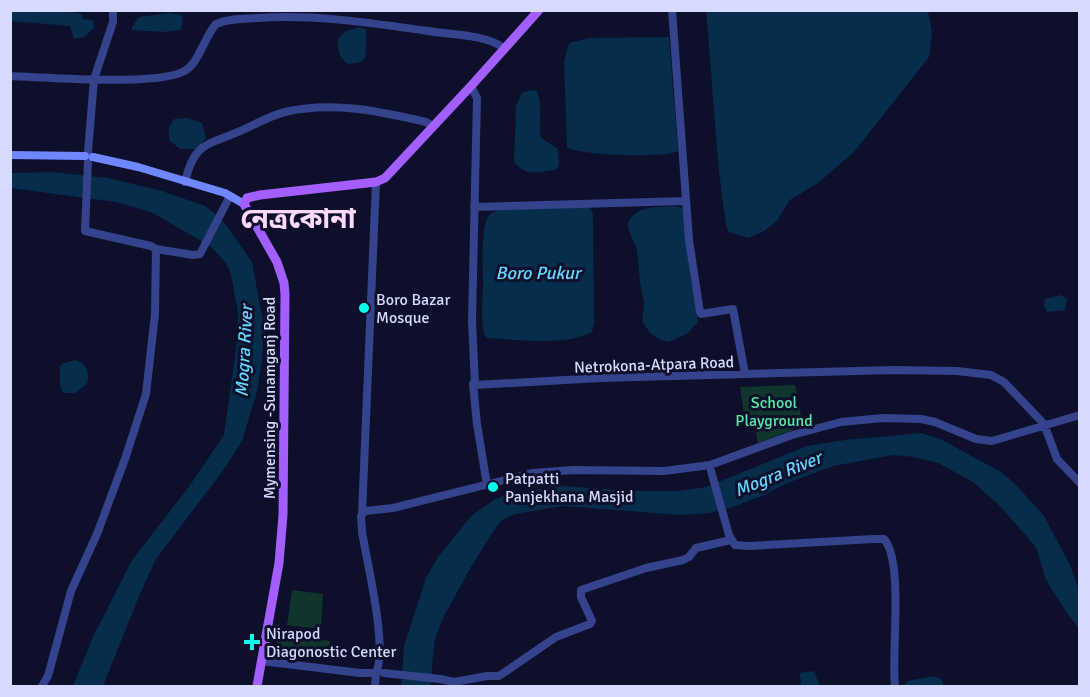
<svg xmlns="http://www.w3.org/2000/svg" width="1090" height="697" font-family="Signika,'Noto Sans Bengali',sans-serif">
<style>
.green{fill:#10352c}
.water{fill:#062d4b}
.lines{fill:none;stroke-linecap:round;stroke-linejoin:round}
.tertiary{stroke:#35438d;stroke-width:8}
.secondary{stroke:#6e87ff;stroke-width:8}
.primary{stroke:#a35eff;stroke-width:9}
.poi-dot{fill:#03ffe7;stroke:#0e0f2a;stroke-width:2}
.labels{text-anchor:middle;stroke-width:6;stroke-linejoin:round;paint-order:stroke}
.poi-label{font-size:16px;fill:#d7daff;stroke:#0e0f2a;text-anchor:start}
.street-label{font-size:16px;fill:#d7daff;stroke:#0e0f2a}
.park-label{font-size:16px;fill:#58eaa9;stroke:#0e0f2a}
.water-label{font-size:18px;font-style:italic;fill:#65d6ff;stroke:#0e0f2a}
.town-label{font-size:28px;font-weight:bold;fill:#ffd9f9;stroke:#0e0f2a}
</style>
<rect width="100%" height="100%" fill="#0e0f2a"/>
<path class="green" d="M 795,385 L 803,426 L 758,443 L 755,425 L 746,427 L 740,387 Z
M 292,590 L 323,594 L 321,629 L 287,625 Z
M 277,635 L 330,641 L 329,655 L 296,651 L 294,660 L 275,657 Z"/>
<path class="water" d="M 59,10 L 82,14 L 83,19 L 93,20 L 94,28 L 84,37 L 74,39 L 70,26 L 11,21 L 11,11 Z
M 706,11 L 928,11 L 932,33 L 929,57 L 854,152 L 818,183 L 790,200 L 776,222 L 764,231 L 748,238 L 729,232 L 726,225 C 715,154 713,82 706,11 Z
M 169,13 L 181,15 L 183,18 L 181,30 L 163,32 L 132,30 L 132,27 L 139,17 Z
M 359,27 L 366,29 C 367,34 366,53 365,59 L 358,63 L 348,64 C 339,58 337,49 338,38 L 346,31 Z
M 669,37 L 678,151 C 667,158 578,156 567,147 L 564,62 L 569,43 L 589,38 Z
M 531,90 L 537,91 C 543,104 538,124 541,138 L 558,149 L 559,165 L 556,170 C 537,172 527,177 514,162 L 516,106 L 522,93 Z
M 187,118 L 202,123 L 206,138 L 196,149 L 180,149 L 169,140 L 169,128 L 174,119 Z
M 51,172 L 108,178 L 162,191 L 205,206 L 221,218 L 252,262 L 264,327 L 262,361 L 257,391 L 242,441 L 222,472 L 156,559 L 142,589 L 103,686 L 73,686 L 93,637 L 132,560 L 188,488 L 224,435 L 236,350 L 238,313 L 231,274 L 226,263 L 210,246 L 151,212 L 116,202 L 11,188 L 10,173 Z
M 588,206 L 593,214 L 594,323 L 592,332 C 567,346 515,340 487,338 C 479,328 483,297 483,284 C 483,268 480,228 489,215 C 497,204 571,206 588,206 Z
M 676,206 L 683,208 L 690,276 L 698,322 L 688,333 L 669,342 C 658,340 650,335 644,324 C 640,315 646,306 643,297 C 639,281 639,267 637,251 C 636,241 625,231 629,221 C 637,205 661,207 676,206 Z
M 1061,295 L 1067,299 L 1065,310 L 1047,312 L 1044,305 L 1045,299 Z
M 75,360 C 87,363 90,373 87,384 L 75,393 L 63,393 L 60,385 L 60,366 L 64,363 Z
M 922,433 L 942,440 L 1001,472 L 1016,485 L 1044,516 L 1070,565 L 1079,590 L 1079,629 L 1067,613 L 1046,580 L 1036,547 L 999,505 L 973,482 L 938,463 L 914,457 L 893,455 L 833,466 L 785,484 L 764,495 L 730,508 L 709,513 L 681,515 L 563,506 L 515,514 L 502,520 L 492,533 L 471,567 L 443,618 L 435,638 L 432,665 L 431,686 L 401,686 L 404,646 L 426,578 L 438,557 L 472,515 L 494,500 L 510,493 L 562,486 L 632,491 L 678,491 L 706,487 L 807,446 L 845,440 Z
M 814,671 L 820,686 L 801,686 L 800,673 Z
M 934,676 L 941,679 L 944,686 L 902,686 L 908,681 Z"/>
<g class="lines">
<path class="tertiary" d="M 672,10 L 689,240 L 700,312 L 701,314 L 733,309 L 745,374
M 10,76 C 45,77 162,87 186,70 C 199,62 205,36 216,24 C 229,18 244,19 257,18 C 315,14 371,23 428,31 C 452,35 484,34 504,48
M 471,86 L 477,98 L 472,321 L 475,385 L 601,378 L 894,370 L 957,371 L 991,375 L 1004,382 L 1044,424 L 1057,459 L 1080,483
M 88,152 L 94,79 L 113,22 L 113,10
M 185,182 C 194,144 204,146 238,132 C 253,126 268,116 285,112 C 332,101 379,111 426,122 L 433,126
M 474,207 L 686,201
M 156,249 L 193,255 L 200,254 L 230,196
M 473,384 L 477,424 L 487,485
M 711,471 L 729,535 L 735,545 L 749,546 L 873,539 L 884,539 C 904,561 891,655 895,686
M 362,514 L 376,182
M 262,661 L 360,673 L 376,673 C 388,648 367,562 362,532 L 361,516 L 365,511 L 393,508 L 533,473 L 573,470 L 664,471 L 710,465 L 792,435 L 841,422 L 883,418 L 921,419 L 935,422 L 976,439 L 992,441 L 1080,415
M 384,673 L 440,679 L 454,682 L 487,676 L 499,676 L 556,637 L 590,624 L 592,621 L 581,597 L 581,590 L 646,568 L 683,560 L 689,557 L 696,548 L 731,540
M 42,686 L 48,676 L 71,591 L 97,534 L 125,459 L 146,394 L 155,314 L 156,249 L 151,246 L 85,231 L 88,160
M 375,686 L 376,673"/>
<path class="secondary" d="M 10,155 L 85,156
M 93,157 L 138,167 L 225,193 L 244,204"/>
<path class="primary" d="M 257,686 L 279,563 L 283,515 L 285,294 L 284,283 L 277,262 L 244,204 L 247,198 L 260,195 L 376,182 L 385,178 L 471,86 L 539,10"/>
</g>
<g class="poi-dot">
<circle cx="364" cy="308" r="6"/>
<circle cx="493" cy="487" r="6"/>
<path d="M249 633h6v6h6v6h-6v6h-6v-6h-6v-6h6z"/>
</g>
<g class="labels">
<g class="poi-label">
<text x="376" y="305">Boro Bazar<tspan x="376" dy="18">Mosque</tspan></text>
<text x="505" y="484">Patpatti<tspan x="505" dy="18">Panjekhana Masjid</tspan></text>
<text x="266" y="639">Nirapod<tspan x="266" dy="18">Diagonostic Center</tspan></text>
</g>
<g class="street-label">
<text transform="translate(654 364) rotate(-2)" y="6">Netrokona-Atpara Road</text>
<text transform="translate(269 398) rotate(-90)" y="6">Mymensing -Sunamganj Road</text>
</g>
<g class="park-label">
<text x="774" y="408">School<tspan x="774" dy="18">Playground</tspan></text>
</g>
<g class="water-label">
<text x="538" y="279">Boro Pukur</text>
<text transform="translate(244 351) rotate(-87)" y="6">Mogra River</text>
<text transform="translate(778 474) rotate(-22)" y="6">Mogra River</text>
</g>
<g class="town-label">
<text x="298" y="228">নেত্রকোনা</text>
</g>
</g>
<rect width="1090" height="697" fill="none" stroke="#d7daff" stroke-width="24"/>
</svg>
